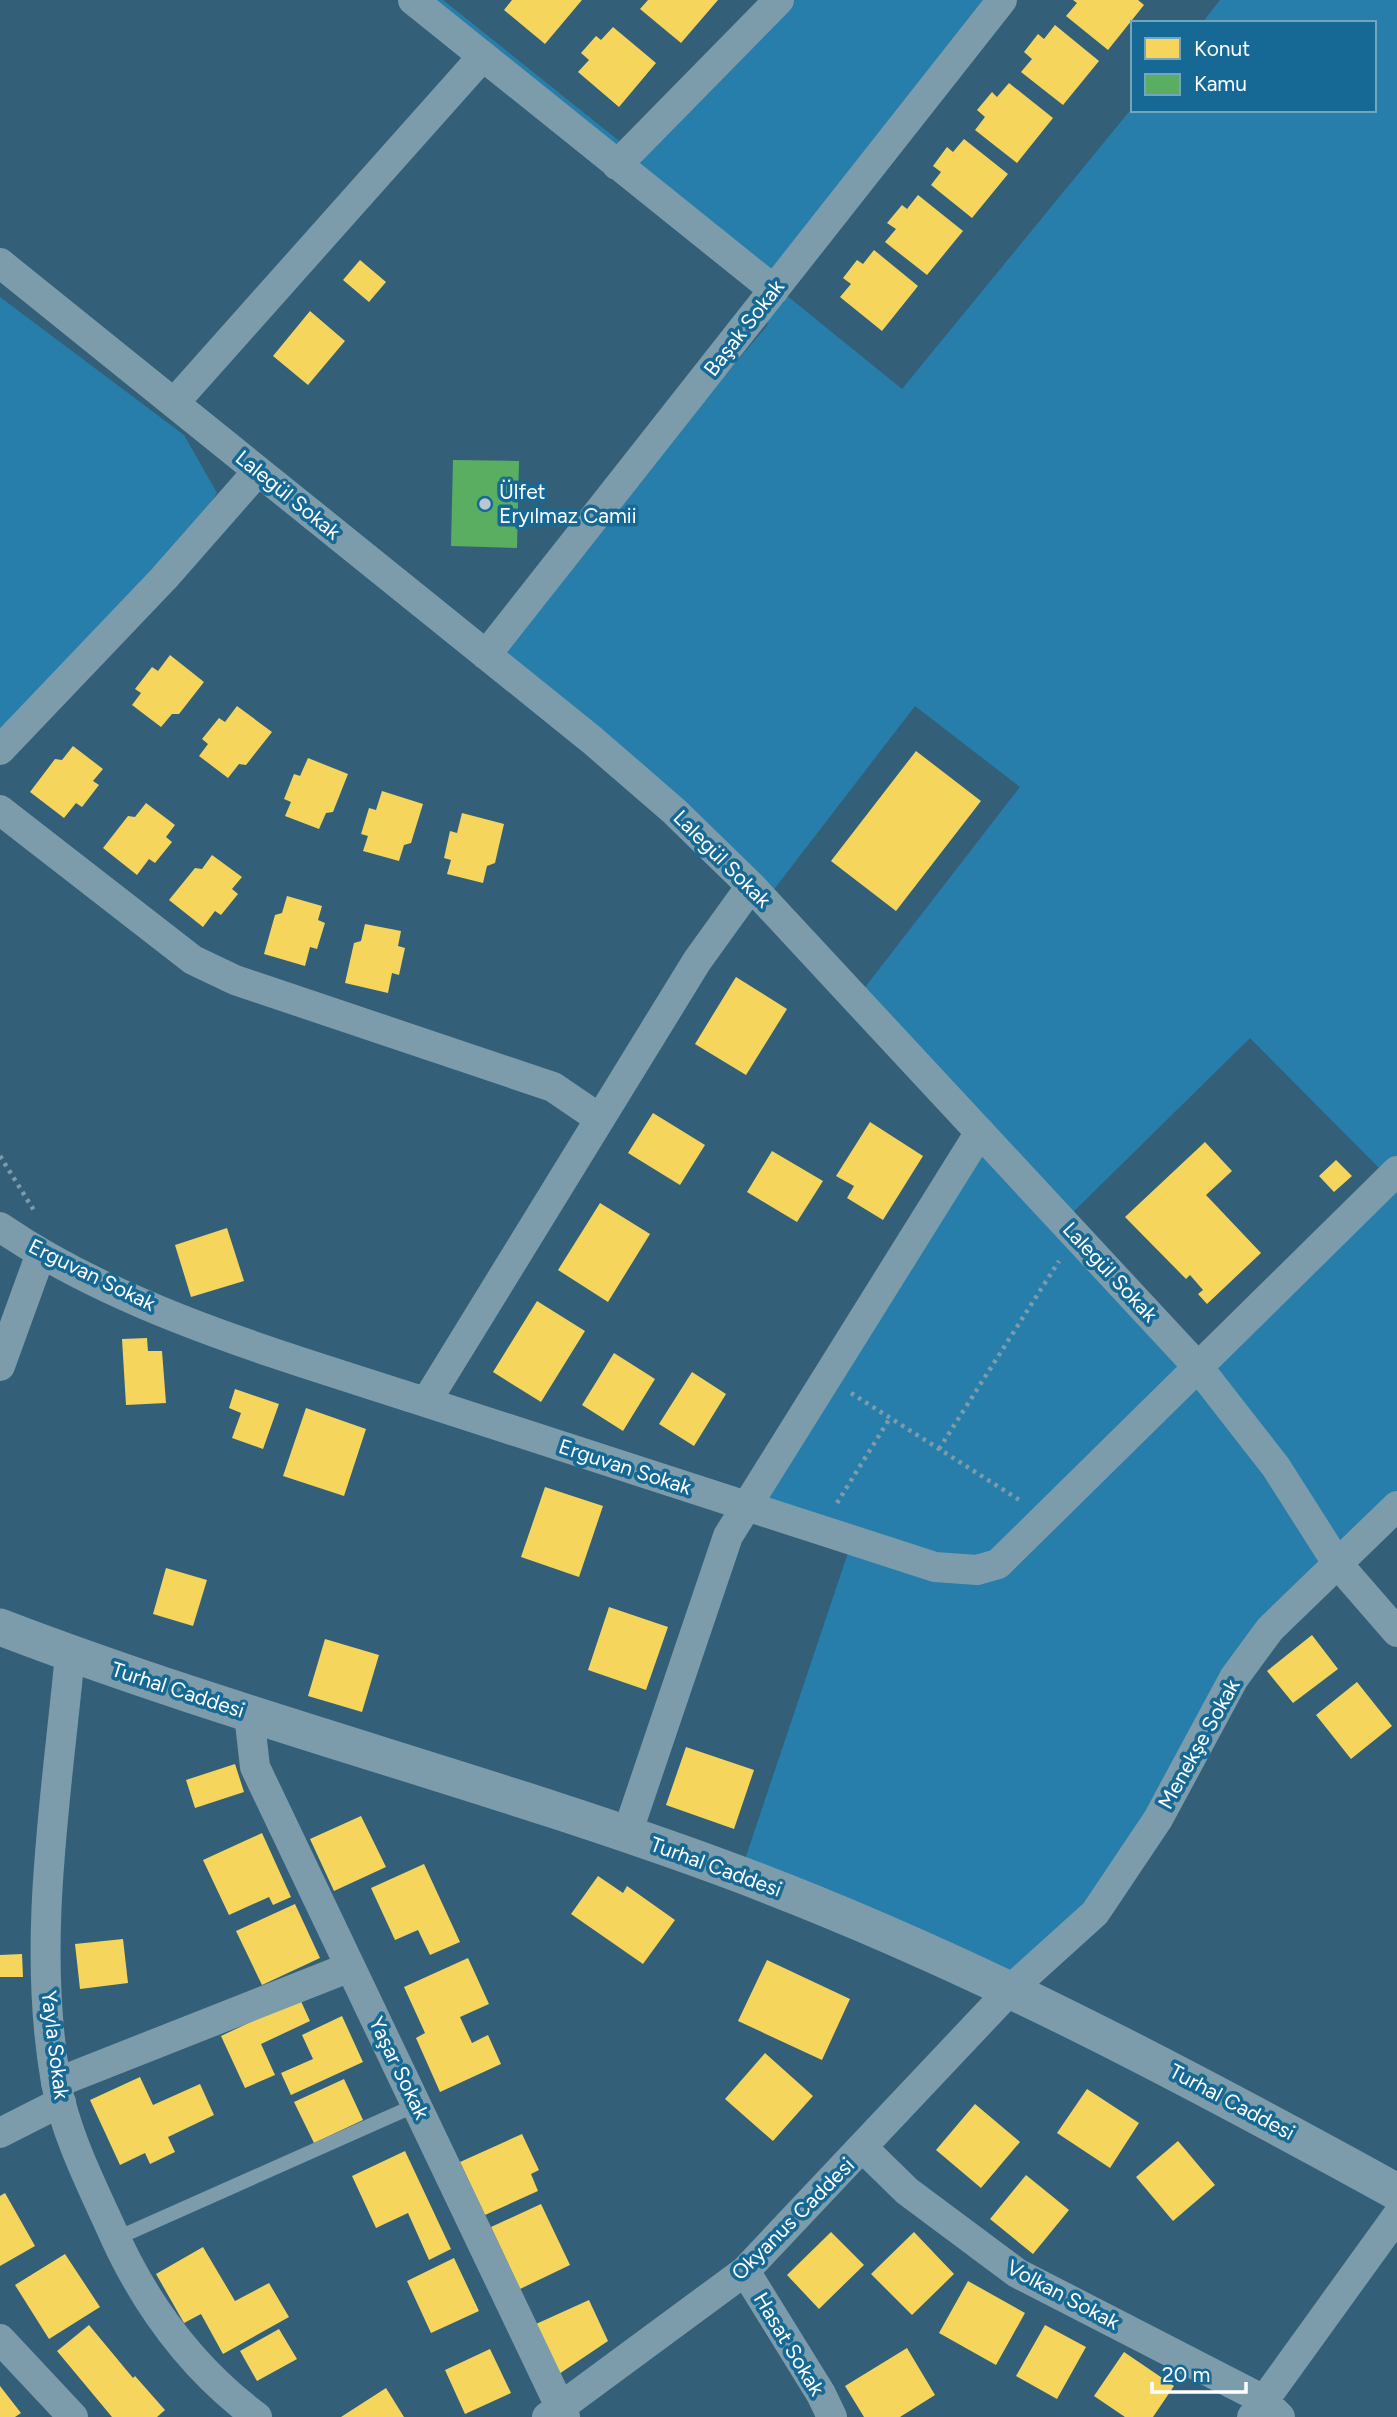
<svg xmlns="http://www.w3.org/2000/svg" width="1397" height="2417" font-family="Figtree,sans-serif">
<style>
.green{fill:#277eaa;fill-rule:evenodd}
.homes{fill:#f6d55c}
.public{fill:#5aae61}
.lines{fill:none;stroke-linecap:round;stroke-linejoin:round}
.path{stroke:#7c9cab;stroke-width:4.5;stroke-dasharray:3.5 5;stroke-linecap:butt}
.service{stroke:#7c9cab;stroke-width:14}
.minor{stroke:#7c9cab;stroke-width:30}
.tertiary{stroke:#7c9cab;stroke-width:37}
.poi-dot{fill:#b8c7d0;stroke:#166995;stroke-width:2.5}
.labels{text-anchor:middle;stroke-width:7;stroke-linejoin:round;paint-order:stroke}
.street-label{font-size:21px;fill:#fff;stroke:#166995}
.poi-label{font-size:21px;fill:#fff;stroke:#166995;text-anchor:start}
</style>
<rect width="100%" height="100%" fill="#336078"/>
<path class="green" d="M 413,0 L 443,0 L 623,144 L 760,0 L 1002,0 L 786,295 L 902,389 L 1133,107 L 1133,110 L 1374,110 L 1374,23 L 1202,23 L 1220,0 L 1397,0 L 1397,1506 L 1270,1629 L 1158,1819 L 1011,1989 L 740,1874 L 852,1541 L 746,1507 L 980,1132 L 856,999 L 1020,787 L 915,706 L 765,901 L 486,655 L 767,326 L 774,290 ZM 1250,1038 L 1389,1178 L 1198,1367 L 1063,1222 Z
M 0,297 L 184,435 L 217,493 L 164,578 L 0,750 Z"/>
<path class="homes" d="M 512,0 L 582,0 L 545,44 L 504,10 Z
M 648,0 L 718,0 L 681,43 L 640,9 Z
M 1073,0 L 1138,0 L 1144,5 L 1108,50 L 1066,16 L 1077,3 Z
M 1055,25 L 1099,61 L 1063,105 L 1021,72 L 1032,59 L 1024,52 L 1038,34 L 1044,39 Z
M 613,27 L 656,63 L 619,107 L 578,72 L 589,60 L 581,53 L 596,36 L 601,40 Z
M 1009,83 L 1053,118 L 1017,163 L 975,130 L 985,117 L 977,110 L 992,92 L 997,97 Z
M 964,139 L 1008,174 L 972,218 L 931,185 L 941,172 L 933,166 L 947,147 L 953,152 Z
M 918,195 L 963,231 L 927,275 L 885,242 L 896,229 L 887,223 L 902,205 L 907,209 Z
M 874,250 L 918,286 L 882,331 L 840,297 L 851,284 L 843,278 L 857,260 L 863,264 Z
M 360,260 L 386,282 L 369,302 L 343,280 Z
M 310,311 L 345,341 L 308,385 L 273,356 Z
M 170,655 L 204,682 L 179,714 L 172,714 L 161,727 L 132,705 L 141,693 L 135,689 L 152,667 L 158,671 Z
M 237,706 L 272,732 L 246,765 L 239,764 L 228,778 L 199,756 L 208,744 L 202,739 L 219,718 L 225,722 Z
M 73,746 L 103,769 L 93,781 L 99,785 L 82,807 L 76,803 L 64,818 L 30,792 L 55,759 L 62,760 Z
M 916,751 L 981,801 L 896,911 L 831,861 Z
M 308,758 L 348,774 L 333,812 L 326,813 L 319,829 L 285,816 L 291,802 L 284,799 L 294,774 L 300,776 Z
M 382,791 L 423,804 L 411,843 L 404,845 L 399,861 L 363,851 L 368,836 L 361,834 L 369,808 L 376,810 Z
M 146,803 L 175,825 L 166,837 L 172,842 L 155,863 L 149,859 L 137,875 L 103,848 L 128,816 L 135,817 Z
M 462,813 L 504,824 L 495,863 L 487,866 L 483,883 L 447,874 L 451,860 L 444,858 L 450,831 L 457,833 Z
M 212,855 L 242,877 L 232,889 L 238,894 L 221,915 L 215,911 L 203,927 L 169,900 L 195,868 L 202,869 Z
M 287,896 L 322,906 L 318,920 L 325,923 L 317,949 L 310,947 L 305,966 L 264,954 L 275,915 L 282,913 Z
M 365,924 L 401,931 L 398,946 L 405,948 L 399,975 L 392,973 L 388,993 L 345,983 L 354,943 L 361,941 Z
M 736,977 L 787,1009 L 746,1075 L 695,1044 Z
M 653,1113 L 705,1145 L 680,1185 L 628,1153 Z
M 870,1122 L 923,1156 L 883,1220 L 847,1198 L 854,1186 L 836,1176 Z
M 1205,1142 L 1232,1171 L 1206,1195 L 1261,1253 L 1207,1304 L 1198,1294 L 1203,1290 L 1190,1275 L 1186,1279 L 1125,1217 Z
M 772,1151 L 823,1181 L 797,1222 L 747,1192 Z
M 1336,1160 L 1352,1176 L 1334,1192 L 1319,1176 Z
M 600,1203 L 650,1234 L 608,1302 L 558,1270 Z
M 227,1228 L 244,1281 L 191,1297 L 175,1245 Z
M 537,1301 L 585,1331 L 541,1402 L 493,1372 Z
M 147,1338 L 148,1351 L 162,1351 L 166,1403 L 126,1405 L 122,1339 Z
M 614,1353 L 655,1379 L 623,1431 L 582,1405 Z
M 692,1372 L 726,1394 L 694,1446 L 659,1424 Z
M 235,1389 L 279,1404 L 263,1449 L 232,1438 L 241,1413 L 229,1408 Z
M 306,1408 L 366,1429 L 344,1496 L 283,1476 Z
M 545,1487 L 603,1506 L 579,1577 L 521,1557 Z
M 166,1568 L 207,1580 L 193,1626 L 153,1614 Z
M 609,1607 L 668,1627 L 646,1690 L 588,1670 Z
M 1312,1635 L 1338,1669 L 1293,1703 L 1267,1671 Z
M 325,1639 L 379,1655 L 362,1712 L 308,1696 Z
M 1357,1682 L 1392,1726 L 1351,1759 L 1316,1715 Z
M 686,1747 L 754,1770 L 734,1829 L 666,1805 Z
M 235,1764 L 244,1792 L 195,1808 L 186,1780 Z
M 361,1816 L 386,1867 L 334,1891 L 310,1839 Z
M 262,1833 L 291,1897 L 273,1905 L 269,1897 L 229,1915 L 203,1860 Z
M 424,1864 L 460,1942 L 430,1955 L 418,1930 L 395,1940 L 371,1888 Z
M 598,1876 L 623,1893 L 627,1886 L 675,1920 L 643,1964 L 571,1914 Z
M 295,1904 L 320,1958 L 262,1985 L 236,1931 Z
M 123,1939 L 128,1983 L 80,1989 L 75,1944 Z
M 22,1954 L 23,1977 L 0,1977 L 0,1955 Z
M 468,1958 L 489,2004 L 460,2017 L 472,2043 L 488,2035 L 501,2064 L 440,2092 L 416,2038 L 425,2033 L 404,1987 Z
M 767,1960 L 850,1999 L 822,2060 L 738,2021 Z
M 300,1999 L 310,2021 L 261,2044 L 275,2075 L 245,2088 L 221,2036 Z
M 342,2016 L 363,2062 L 291,2095 L 281,2073 L 313,2059 L 302,2035 Z
M 765,2053 L 813,2096 L 773,2141 L 725,2099 Z
M 140,2077 L 153,2105 L 200,2084 L 214,2115 L 168,2137 L 175,2152 L 150,2164 L 145,2153 L 120,2165 L 90,2100 Z
M 344,2079 L 363,2120 L 314,2143 L 294,2102 Z
M 1087,2089 L 1139,2123 L 1110,2168 L 1057,2133 Z
M 975,2104 L 1020,2142 L 981,2188 L 936,2150 Z
M 522,2134 L 539,2170 L 531,2174 L 538,2191 L 485,2215 L 460,2162 Z
M 1178,2141 L 1215,2185 L 1173,2221 L 1136,2177 Z
M 405,2151 L 451,2249 L 429,2260 L 408,2213 L 376,2228 L 352,2176 Z
M 1026,2175 L 1069,2210 L 1033,2254 L 990,2219 Z
M 5,2193 L 35,2246 L 0,2266 L 0,2196 Z
M 541,2204 L 570,2265 L 520,2289 L 491,2227 Z
M 831,2232 L 864,2265 L 819,2309 L 787,2275 Z
M 914,2232 L 954,2274 L 912,2315 L 871,2274 Z
M 203,2247 L 235,2301 L 269,2283 L 289,2317 L 223,2354 L 201,2314 L 184,2323 L 156,2274 Z
M 65,2254 L 100,2307 L 49,2339 L 15,2285 Z
M 454,2258 L 479,2311 L 431,2333 L 407,2281 Z
M 968,2281 L 1025,2313 L 996,2365 L 939,2333 Z
M 589,2300 L 608,2341 L 559,2374 L 536,2324 Z
M 89,2325 L 133,2378 L 135,2376 L 165,2410 L 157,2417 L 112,2417 L 57,2351 Z
M 1045,2325 L 1086,2347 L 1057,2399 L 1016,2376 Z
M 279,2329 L 297,2359 L 257,2381 L 240,2351 Z
M 907,2348 L 935,2395 L 900,2417 L 864,2417 L 845,2386 Z
M 490,2349 L 511,2393 L 465,2414 L 445,2370 Z
M 1124,2352 L 1174,2386 L 1153,2417 L 1125,2417 L 1094,2396 Z
M 0,2386 L 21,2413 L 15,2417 L 0,2417 Z
M 386,2388 L 404,2417 L 341,2417 Z"/>
<path class="public" d="M 453,460 L 519,461 L 517,548 L 451,546 Z"/>
<g class="lines">
<path class="path" d="M 0,1156 L 35,1212
M 851,1393 L 1021,1501
M 939,1449 L 1059,1261
M 837,1503 L 890,1418"/>
<path class="service" d="M 115,2239 L 416,2105"/>
<path class="minor" d="M 413,0 L 774,290
M 617,165 L 779,0
M 0,263 L 592,740 L 674,811 L 751,886 L 1198,1367 L 1276,1467 L 1337,1563 L 1397,1632
M 174,403 L 483,56
M 486,655 L 1002,0
M 0,750 L 164,578 L 258,471
M 0,810 L 193,960 L 235,980 L 553,1087 L 600,1119
M 0,1227 C 121,1310 277,1354 416,1399 C 589,1455 762,1511 935,1567 L 977,1570 L 998,1564 L 1397,1171
M 0,1366 L 41,1253
M 426,1402 L 697,961 L 751,886
M 70,1654 C 57,1794 31,1942 56,2082 C 65,2132 89,2180 110,2226 C 143,2302 190,2367 257,2417
M 249,1714 L 255,1767 L 565,2417
M 627,1834 L 728,1536 L 980,1132
M 56,2083 L 350,1967
M 0,2133 L 61,2102
M 863,2148 L 907,2191 L 1017,2273 L 1262,2399 L 1280,2417
M 745,2271 L 821,2394 L 832,2417
M 0,2339 L 73,2417
M 547,2417 L 745,2271 L 1011,1989 L 1095,1913 L 1158,1819 L 1234,1678 L 1270,1629 L 1397,1506
M 1252,2417 L 1397,2216"/>
<path class="tertiary" d="M 0,1627 C 237,1718 483,1780 720,1867 C 957,1954 1177,2071 1397,2192"/>
</g>
<circle class="poi-dot" cx="485" cy="504" r="7"/>
<g class="labels">
<g class="street-label">
<text transform="translate(744 328) rotate(-52)" y="7">Başak Sokak</text>
<text transform="translate(288 495) rotate(39)" y="7">Lalegül Sokak</text>
<text transform="translate(722 859) rotate(45)" y="7">Lalegül Sokak</text>
<text transform="translate(1110 1272) rotate(47)" y="7">Lalegül Sokak</text>
<text transform="translate(92 1275) rotate(26)" y="7">Erguvan Sokak</text>
<text transform="translate(625 1467) rotate(18)" y="7">Erguvan Sokak</text>
<text transform="translate(178 1690) rotate(18)" y="7">Turhal Caddesi</text>
<text transform="translate(1199 1744) rotate(-61)" y="7">Menekşe Sokak</text>
<text transform="translate(716 1867) rotate(20)" y="7">Turhal Caddesi</text>
<text transform="translate(55 2045) rotate(83)" y="7">Yayla Sokak</text>
<text transform="translate(399 2068) rotate(64)" y="7">Yaşar Sokak</text>
<text transform="translate(1232 2102) rotate(28)" y="7">Turhal Caddesi</text>
<text transform="translate(793 2219) rotate(-45)" y="7">Okyanus Caddesi</text>
<text transform="translate(1063 2295) rotate(28)" y="7">Volkan Sokak</text>
<text transform="translate(789 2344) rotate(59)" y="7">Hasat Sokak</text>
</g>
<g class="poi-label">
<text x="499" y="499">Ülfet<tspan x="499" dy="24">Eryılmaz Camii</tspan></text>
</g>
</g>
<rect x="1131" y="21" width="245" height="91" fill="#166995" stroke="#73a5bf" stroke-width="2"/>
<rect x="1145" y="38" width="35" height="21" fill="#f6d55c" stroke="#73a5bf" stroke-width="2"/>
<text x="1194" y="56" font-size="21" fill="#ffffff">Konut</text>
<rect x="1145" y="74" width="35" height="21" fill="#5aae61" stroke="#73a5bf" stroke-width="2"/>
<text x="1194" y="91" font-size="21" fill="#ffffff">Kamu</text>
<path d="M1152 2382v10h94v-10" fill="none" stroke="#ffffff" stroke-width="3.5"/>
<text x="1162" y="2382" font-size="21" fill="#ffffff" stroke="#166995" stroke-width="5" paint-order="stroke">20 m</text>
</svg>
